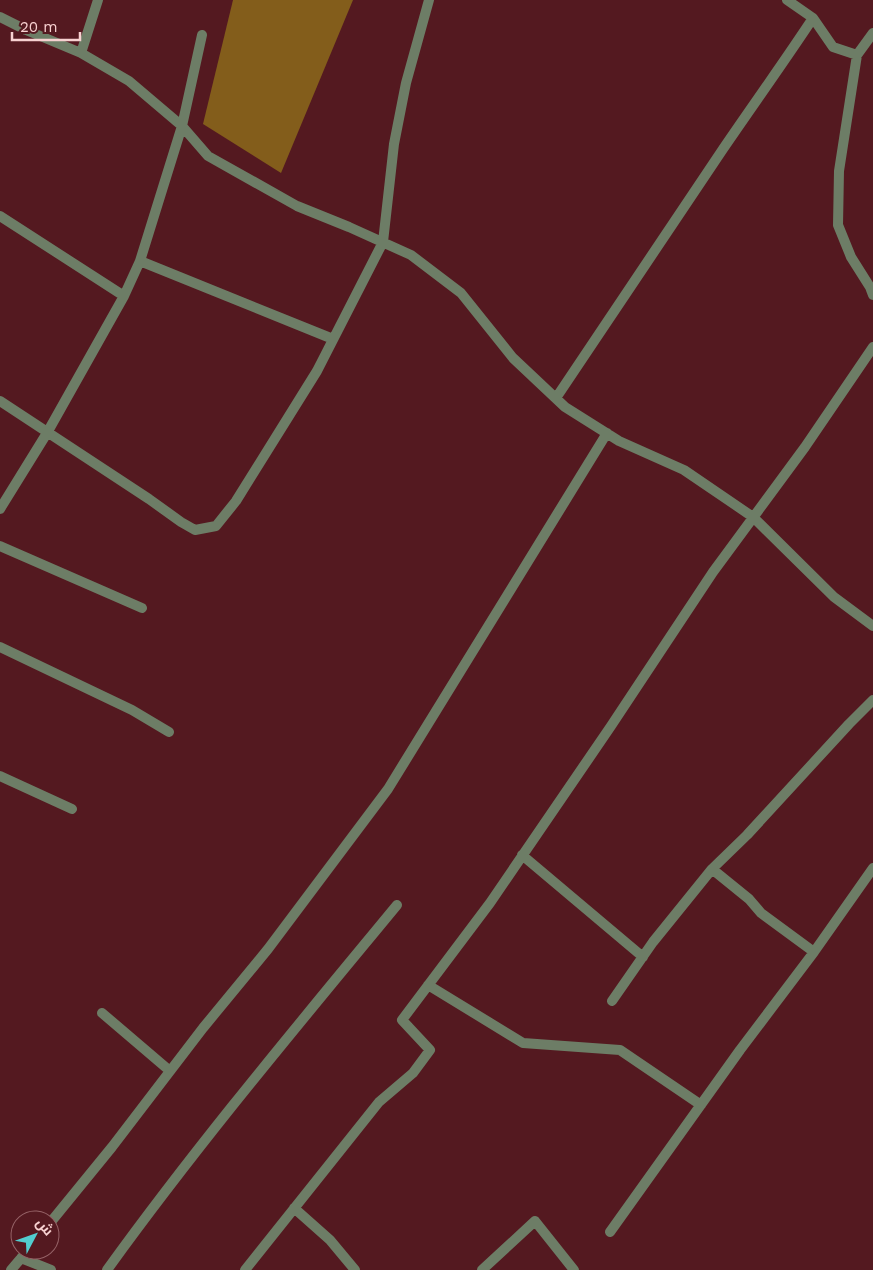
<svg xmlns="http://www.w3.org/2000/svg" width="873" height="1270" font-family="'Work Sans',Cairo,sans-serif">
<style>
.forest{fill:#835d1b}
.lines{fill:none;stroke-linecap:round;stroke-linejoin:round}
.street{stroke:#6d7d66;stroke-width:10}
</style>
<rect width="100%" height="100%" fill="#541920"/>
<path class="forest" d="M 233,0 L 353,0 L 281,173 L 203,124 Z"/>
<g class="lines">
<path class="street" d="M 0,17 L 26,30 L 81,53 L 129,81 L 182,126 L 208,156 L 297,206 L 349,227 L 411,255 L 461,293 L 513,358 L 565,407 L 619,441 L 684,470 L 753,517 L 834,597 L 873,626
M 813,18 L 833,47 L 857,55 L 873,33
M 81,53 L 98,0
M 857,55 L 839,171 L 838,225 L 851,257 L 870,287 L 873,295
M 0,216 L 124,296
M 140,261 L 333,339
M 556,398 C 611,315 667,232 723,149 C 753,105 784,62 813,18 L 787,0
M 0,401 L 149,499 L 181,522 L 195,530 L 216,526 L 236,501 L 317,371 L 383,242 L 394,144 L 406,83 L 429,0
M 0,509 L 47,433 L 124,296 L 140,261 L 182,126 L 202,35
M 0,546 L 142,608
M 0,647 L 132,710 L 169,732
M 0,776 L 72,809
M 522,855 L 643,957
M 712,869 L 749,899 L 761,913 L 814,952
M 428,985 L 523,1043 L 620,1050 L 701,1105
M 612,1001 L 653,942 L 712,869 L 747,835 L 849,724 L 873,700
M 102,1013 L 170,1071
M 294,1208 L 330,1240 L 355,1270
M 50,1223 L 112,1147 L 203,1028 L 268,949 L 388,789 L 607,433
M 610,1232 L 740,1050 L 814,952 L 873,868
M 21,1258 L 51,1270
M 11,1270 L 28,1250
M 107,1270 C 198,1144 298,1025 397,905
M 245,1270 L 379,1102 L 413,1073 L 430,1050 L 402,1020 L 490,903 L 611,726 L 713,572 L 805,447 L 873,347
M 482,1270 L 535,1221 L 574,1270"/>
</g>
<g transform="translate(35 1235) rotate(49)"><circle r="24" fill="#541920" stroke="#966367"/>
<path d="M0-4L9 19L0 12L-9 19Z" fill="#52cdcf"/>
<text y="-8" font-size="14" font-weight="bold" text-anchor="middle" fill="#f8d1d1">ش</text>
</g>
<path d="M12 32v8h68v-8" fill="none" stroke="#f8d1d1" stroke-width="2.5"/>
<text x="20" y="32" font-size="15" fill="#f8d1d1" stroke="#541920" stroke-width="4" paint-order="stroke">20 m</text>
</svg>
